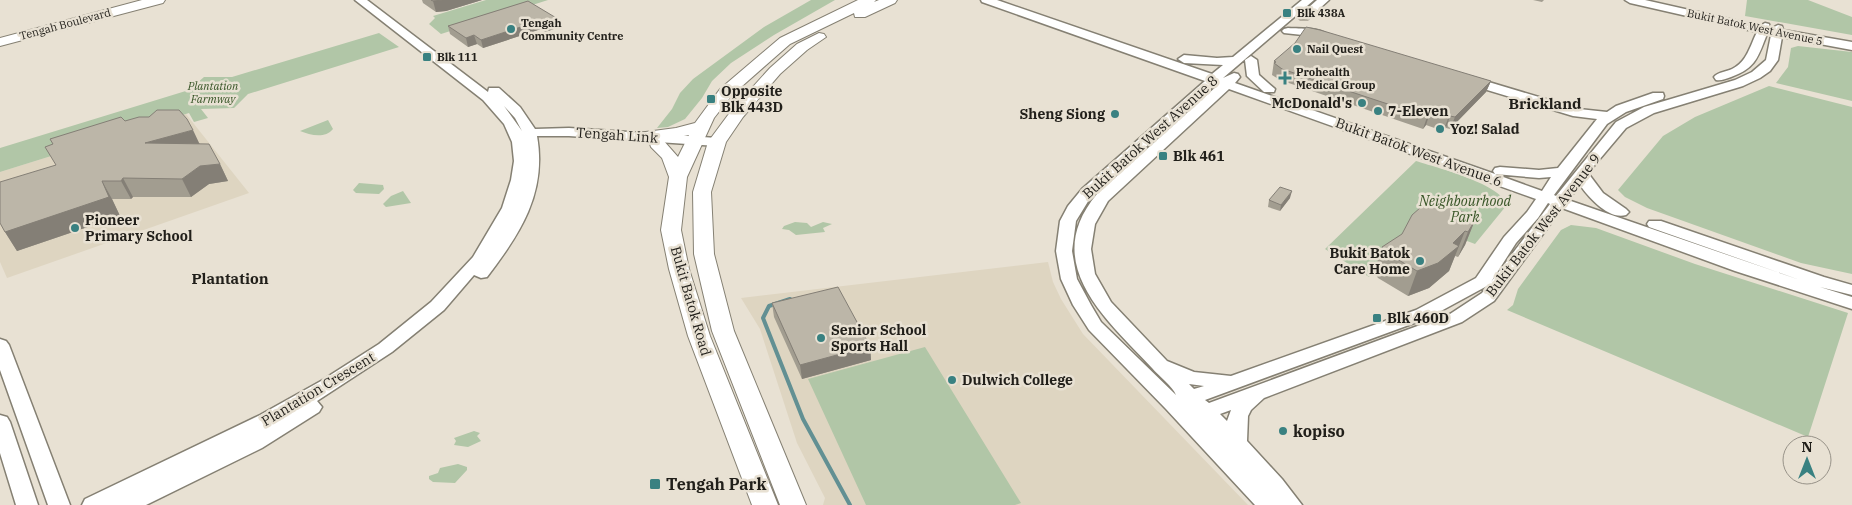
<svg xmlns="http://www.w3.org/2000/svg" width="1852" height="505" font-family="'IBM Plex Serif',serif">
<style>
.built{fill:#ded5c1}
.green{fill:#b1c6a7}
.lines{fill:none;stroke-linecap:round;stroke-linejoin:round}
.stream{stroke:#629093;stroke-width:4}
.minor-casing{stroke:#858073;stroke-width:3}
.major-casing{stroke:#858073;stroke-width:2}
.minor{fill:#fff;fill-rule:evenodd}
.major{fill:#fff;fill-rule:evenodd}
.wall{fill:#a29d90}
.shaded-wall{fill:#847f76}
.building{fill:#bcb6a8;stroke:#847f76}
.poi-dot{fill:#398181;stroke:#e8e1d3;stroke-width:2}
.labels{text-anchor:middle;stroke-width:5;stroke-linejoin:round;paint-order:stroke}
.far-poi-label{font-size:11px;font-weight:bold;fill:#211f1a;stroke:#e8e1d3;text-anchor:start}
.far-street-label{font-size:11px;fill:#211f1a;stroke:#e8e1d3}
.far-park-label{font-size:11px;font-style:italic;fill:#375426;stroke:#e8e1d3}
.poi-label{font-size:14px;font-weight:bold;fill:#211f1a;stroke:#e8e1d3;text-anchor:start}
.street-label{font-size:14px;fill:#211f1a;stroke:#e8e1d3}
.park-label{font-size:14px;font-style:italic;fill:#375426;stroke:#e8e1d3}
.neighbourhood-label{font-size:15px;font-weight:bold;fill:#211f1a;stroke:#e8e1d3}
.near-poi-label{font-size:16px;font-weight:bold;fill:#211f1a;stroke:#e8e1d3;text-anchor:start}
</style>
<rect width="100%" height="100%" fill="#e8e1d3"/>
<path class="built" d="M 186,114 L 249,193 L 7,278 L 0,262 L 0,172 Z
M 1048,262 L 1053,282 L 1061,299 L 1083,334 L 1248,505 L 823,505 L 825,498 L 797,443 L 760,329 L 741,298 Z"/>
<path class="green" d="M 486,0 L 548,0 L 441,34 L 429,24 L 435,18 L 433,16 Z
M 811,0 L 835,0 L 774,35 L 731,63 L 712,81 L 702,98 L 685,119 L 668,127 L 657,128 L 672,109 L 680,93 L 693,79 L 764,27 Z
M 1747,0 L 1808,0 L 1852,17 L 1852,35 L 1745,16 Z
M 379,33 L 399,47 L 248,94 L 234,108 L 201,109 L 208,118 L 194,122 L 189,113 L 0,172 L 0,148 L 189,90 L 204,77 L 232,77 Z
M 1798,46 L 1852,52 L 1852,101 L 1776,83 L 1788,67 L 1791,48 Z
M 1769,86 L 1852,107 L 1852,274 L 1801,263 L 1647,208 L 1625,197 L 1618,190 L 1663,136 L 1695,117 Z
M 328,120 L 333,129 C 325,139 310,135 300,131 Z
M 1416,161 C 1434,167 1506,185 1506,206 L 1475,244 L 1420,223 L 1369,277 L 1325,249 Z
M 359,183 L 383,185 L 384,189 L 379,194 L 356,193 L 353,190 Z
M 403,191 L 411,203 L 386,207 L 383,204 L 391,196 Z
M 795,222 L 807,223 L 811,227 L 823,222 L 832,224 L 823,228 L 825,232 L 796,235 L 789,230 L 782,229 L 784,226 Z
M 1571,225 L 1596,228 L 1695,264 L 1848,313 L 1808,437 L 1507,310 L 1513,305 L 1518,289 L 1561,230 Z
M 925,347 L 1021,503 L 1015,505 L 866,505 L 808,379 Z
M 474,431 L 480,433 L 477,436 L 481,441 L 468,447 L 454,445 L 456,441 L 454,438 Z
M 458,464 L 467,467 L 467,470 L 455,483 L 433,482 L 429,479 L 429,476 L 438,473 L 440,468 Z"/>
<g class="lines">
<path class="stream" d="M 790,299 L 769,306 L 763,318 L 803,419 L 850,505"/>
<defs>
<path id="minor" d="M 355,0 L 367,0 L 488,92 L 489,88 L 499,88 L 520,107 L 535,129 L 569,128 L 717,138 L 724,142 L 717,146 L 569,136 L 537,136 C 547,193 520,234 487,277 L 481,278 L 474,275 L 444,310 L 392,352 L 317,401 L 322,407 L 319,412 L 262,448 L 146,505 L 82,505 L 85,499 L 260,415 L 321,381 L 379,344 L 431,302 L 473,257 L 502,208 L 511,180 L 514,161 L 512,142 L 504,124 L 483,100 ZM 504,106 L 515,118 L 522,131 Z
M 981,0 L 997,0 L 1212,74 L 1223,65 L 1184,63 L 1178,59 L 1184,55 L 1217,58 L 1233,57 L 1302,0 L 1314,0 L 1223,78 L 1234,73 L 1238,74 L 1240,77 L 1235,83 L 1495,174 L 1493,171 L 1495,168 L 1500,167 L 1539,170 L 1558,168 L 1597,119 L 1573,116 L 1464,83 L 1462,80 L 1464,77 L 1472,77 L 1579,109 L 1607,112 L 1616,106 L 1653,93 L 1663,93 L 1664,96 L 1663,99 L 1626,112 L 1607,124 L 1554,195 L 1556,196 L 1616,122 L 1644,107 L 1735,80 L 1752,72 L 1766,60 L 1771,35 L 1767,34 C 1758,57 1756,68 1731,77 C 1725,79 1721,81 1716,80 L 1714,77 C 1718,72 1726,72 1732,69 C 1747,62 1750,46 1757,32 L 1630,3 L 1625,0 L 1645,0 L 1760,26 L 1765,23 L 1769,24 L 1770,28 L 1772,28 L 1778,25 L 1782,26 L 1783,30 L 1852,42 L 1852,50 L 1782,37 L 1778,60 L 1770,71 L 1760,78 L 1743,86 L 1654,113 L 1626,128 L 1588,173 L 1603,193 L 1626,209 L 1629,212 L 1626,215 C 1609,220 1589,198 1580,185 L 1568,200 L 1800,280 L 1649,227 L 1647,224 L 1649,221 L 1661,221 L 1824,277 L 1852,285 L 1852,295 L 1820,287 L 1852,297 L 1852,309 L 1735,271 L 1562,208 L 1494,301 L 1462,322 L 1264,398 L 1251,410 L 1248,416 L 1247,441 L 1282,479 L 1302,505 L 1255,505 L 1166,409 L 1089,330 L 1073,305 L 1061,279 L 1056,251 L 1060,221 L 1068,206 L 1082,189 L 1205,81 L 982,2 ZM 1216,84 L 1218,85 L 1097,194 C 1039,263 1106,319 1152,368 C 1159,376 1173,387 1176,395 L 1101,322 L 1091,305 L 1077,279 L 1072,251 L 1076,221 L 1092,195 ZM 1229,89 L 1536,199 L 1527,212 L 1504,237 L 1476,278 L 1416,310 L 1231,376 L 1194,372 L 1167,361 L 1111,302 L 1095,274 L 1091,249 L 1095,224 L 1108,201 ZM 1495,174 L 1539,178 L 1551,177 L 1542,191 ZM 1548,203 L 1550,204 L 1491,282 L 1516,243 L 1538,218 ZM 1487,286 L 1482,293 L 1450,314 L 1209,403 L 1205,400 L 1428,318 ZM 1189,384 L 1204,386 L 1194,389 ZM 1231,410 L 1227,421 L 1220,414 Z
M 1317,0 L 1329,0 L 1308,19 L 1300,19 L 1298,17 L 1300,15 Z
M 1288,28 C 1301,29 1321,27 1331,37 L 1325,41 L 1312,36 L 1284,33 L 1282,31 L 1284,29 Z
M 1251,56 L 1257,60 L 1259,75 L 1275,89 L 1274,92 L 1264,92 L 1247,76 L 1245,60 Z
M 0,339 L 6,341 L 9,345 L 70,505 L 48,505 L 0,370 Z
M 0,415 L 7,417 L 10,422 L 38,505 L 16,505 L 0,453 Z"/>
<path id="major" d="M 142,0 L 165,0 L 163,3 L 0,46 L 0,38 Z
M 858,0 L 876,0 L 874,2 L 879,0 L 897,0 L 895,3 L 865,17 L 855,17 L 854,13 L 790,44 L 732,95 L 714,118 L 687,177 L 681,230 L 689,269 L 710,336 L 778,505 L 752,505 L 688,336 L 669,269 L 661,230 L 669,177 L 662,158 L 651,147 L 649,141 L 638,141 L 635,137 L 638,133 L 676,128 L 695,123 L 720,89 L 780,38 ZM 689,135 L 678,157 L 663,140 Z
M 819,33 L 824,34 L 826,37 L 807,50 L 780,74 L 743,117 L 726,142 L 711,192 L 714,254 L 734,331 L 806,505 L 780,505 L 712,331 L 694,254 L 693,192 L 708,142 L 731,111 L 770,68 L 797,44 Z"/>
</defs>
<use href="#minor" class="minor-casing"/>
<use href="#major" class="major-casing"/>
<use href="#minor" class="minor"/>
<use href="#major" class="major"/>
</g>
<path class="wall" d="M 422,0 L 482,0 L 446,11 L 436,12 L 423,3 Z
M 1533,0 L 1544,0 L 1542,2 Z
M 528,1 L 560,27 L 545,32 L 541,29 L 483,48 L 477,44 L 468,47 L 450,34 L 448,26 Z
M 1274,61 L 1491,81 L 1486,92 L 1450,129 L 1446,128 L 1443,131 L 1426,125 L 1423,129 L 1280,80 L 1272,75 Z
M 149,117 L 200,144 L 220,164 L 228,181 L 209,184 L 191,197 L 133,197 L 131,199 L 112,199 L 120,216 L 17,251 L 5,232 L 56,165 L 53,144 L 50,139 L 125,121 Z
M 1290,198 L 1280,211 L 1268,207 L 1269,200 Z
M 1466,213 L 1465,217 L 1475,220 L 1465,245 L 1458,257 L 1455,256 L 1449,271 L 1429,288 L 1408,296 L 1378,278 L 1374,272 L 1382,247 Z
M 772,303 L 870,346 L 871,360 L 802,379 L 774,317 Z"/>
<path class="shaded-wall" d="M 443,0 L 482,0 L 446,11 L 436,12 L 433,1 Z
M 558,19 L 560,27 L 545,32 L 543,24 Z
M 539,21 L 541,29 L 483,48 L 481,40 Z
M 474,35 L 477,44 L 468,47 L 466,38 Z
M 1491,81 L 1486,92 L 1450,129 L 1455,117 Z
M 1430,113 L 1426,125 L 1423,129 L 1427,117 Z
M 1450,116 L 1446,128 L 1443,131 L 1448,119 Z
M 193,130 L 201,147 L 145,143 Z
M 220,164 L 228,181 L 209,184 L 191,197 L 182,179 L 200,166 Z
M 123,178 L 133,197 L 131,199 L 121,181 Z
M 102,181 L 112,199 L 120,216 L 17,251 L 5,232 Z
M 1292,191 L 1290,198 L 1280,211 L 1281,205 Z
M 1475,220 L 1465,245 L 1458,257 L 1468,232 Z
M 1465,231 L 1449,271 L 1429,288 L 1408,296 L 1417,271 L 1453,243 Z
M 870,346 L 871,360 L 802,379 L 800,365 Z"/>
<path class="building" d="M 431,0 L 443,0 L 433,1 Z
M 528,1 L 558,19 L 543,24 L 539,21 L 481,40 L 474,35 L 466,38 L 448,26 Z
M 1306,27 L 1320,30 L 1491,81 L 1455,117 L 1450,116 L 1448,119 L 1430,113 L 1427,117 L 1282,69 L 1274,63 L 1276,62 L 1274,61 L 1295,43 Z
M 157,110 L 179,110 L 187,119 L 193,130 L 145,143 L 209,144 L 220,164 L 200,166 L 182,179 L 123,178 L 121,181 L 102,181 L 109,197 L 5,232 L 0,223 L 0,182 L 56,165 L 45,147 L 53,144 L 50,139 L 121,117 L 125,121 L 139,117 L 149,117 Z
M 1280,187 L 1292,191 L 1281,205 L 1269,200 Z
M 1429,200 L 1466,213 L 1464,216 L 1475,220 L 1468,232 L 1465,231 L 1453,243 L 1459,246 L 1438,263 L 1417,271 L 1387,253 L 1382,247 L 1402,234 L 1412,215 Z
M 838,287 L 870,346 L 800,365 L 772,303 Z"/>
<g class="poi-dot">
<rect x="1282" y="8" width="10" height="10" rx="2.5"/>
<circle cx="511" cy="29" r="5"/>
<circle cx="1297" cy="49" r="5"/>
<rect x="422" y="52" width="10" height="10" rx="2.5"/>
<path d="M1282.5 70.5h5v5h5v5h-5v5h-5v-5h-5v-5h5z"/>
<rect x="706" y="94" width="10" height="10" rx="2.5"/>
<circle cx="1362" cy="103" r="5"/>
<circle cx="1378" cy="111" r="5"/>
<circle cx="1115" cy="114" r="5"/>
<circle cx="1440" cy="129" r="5"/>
<rect x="1158" y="151" width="10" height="10" rx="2.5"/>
<circle cx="75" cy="228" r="5"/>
<circle cx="1420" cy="261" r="5"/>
<rect x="1372" y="313" width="10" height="10" rx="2.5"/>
<circle cx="821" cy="338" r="5"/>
<circle cx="952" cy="380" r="5"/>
<circle cx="1283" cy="431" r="5"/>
<rect x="649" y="478" width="12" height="12" rx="2.5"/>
</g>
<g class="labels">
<g class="far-poi-label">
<text x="1297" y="17">Blk 438A</text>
<text x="521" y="27">Tengah<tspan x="521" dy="13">Community Centre</tspan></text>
<text x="1307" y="53">Nail Quest</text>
<text x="437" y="61">Blk 111</text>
<text x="1296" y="76">Prohealth<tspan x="1296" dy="13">Medical Group</tspan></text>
</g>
<g class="far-street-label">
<text transform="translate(65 24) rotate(-15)" y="4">Tengah Boulevard</text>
<text transform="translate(1755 27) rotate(12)" y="4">Bukit Batok West Avenue 5</text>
</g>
<g class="far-park-label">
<text x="213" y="90">Plantation<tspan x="213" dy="13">Farmway</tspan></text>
</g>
<g class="poi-label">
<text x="721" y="96">Opposite<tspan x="721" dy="16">Blk 443D</tspan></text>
<text x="1352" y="108" text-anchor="end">McDonald's</text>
<text x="1388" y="116">7-Eleven</text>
<text x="1105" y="119" text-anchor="end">Sheng Siong</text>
<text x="1450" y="134">Yoz! Salad</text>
<text x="1173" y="161">Blk 461</text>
<text x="85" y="225">Pioneer<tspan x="85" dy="16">Primary School</tspan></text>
<text x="1410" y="258" text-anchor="end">Bukit Batok<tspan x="1410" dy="16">Care Home</tspan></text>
<text x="1387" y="323">Blk 460D</text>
<text x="831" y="335">Senior School<tspan x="831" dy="16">Sports Hall</tspan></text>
<text x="962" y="385">Dulwich College</text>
</g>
<g class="street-label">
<text transform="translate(617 135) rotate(4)" y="5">Tengah Link</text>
<text transform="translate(1150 137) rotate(-42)" y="5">Bukit Batok West Avenue 8</text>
<text transform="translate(1419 152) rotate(20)" y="5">Bukit Batok West Avenue 6</text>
<text transform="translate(1543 225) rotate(-52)" y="5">Bukit Batok West Avenue 9</text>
<text transform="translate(691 301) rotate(74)" y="5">Bukit Batok Road</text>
<text transform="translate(318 389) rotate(-31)" y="5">Plantation Crescent</text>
</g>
<g class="park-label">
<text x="1465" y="206">Neighbourhood<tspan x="1465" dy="16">Park</tspan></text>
</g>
<g class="neighbourhood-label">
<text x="1545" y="109">Brickland</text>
<text x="230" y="284">Plantation</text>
</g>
<g class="near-poi-label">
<text x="1293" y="437">kopiso</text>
<text x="666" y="490">Tengah Park</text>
</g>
</g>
<g transform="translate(1807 460)"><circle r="24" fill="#e8e1d3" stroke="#989389"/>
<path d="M0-4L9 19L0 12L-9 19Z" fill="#398181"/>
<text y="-8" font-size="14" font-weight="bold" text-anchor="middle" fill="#211f1a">N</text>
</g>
</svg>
